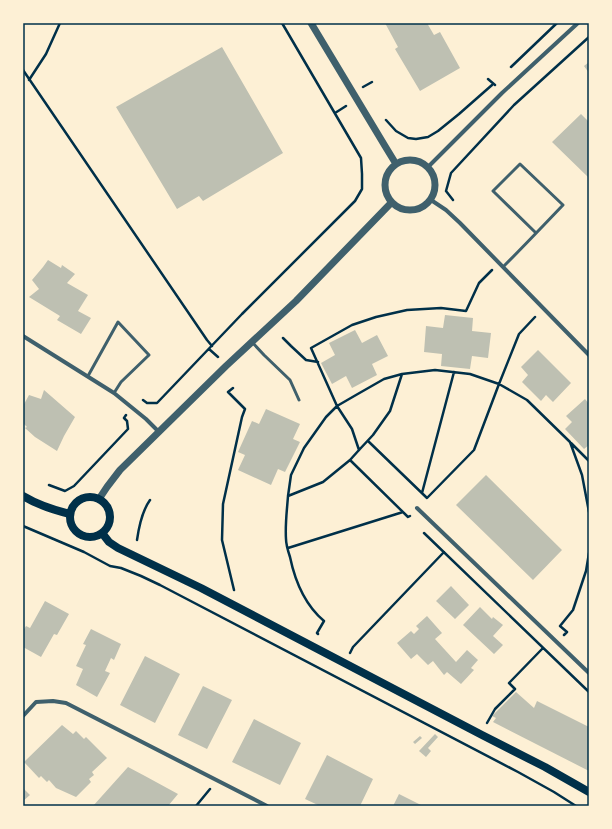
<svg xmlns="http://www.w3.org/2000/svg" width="612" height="829" font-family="'PT Sans',sans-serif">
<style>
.building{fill:#bec0b2}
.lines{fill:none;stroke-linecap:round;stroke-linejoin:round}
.path{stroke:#003049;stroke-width:2.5}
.service{stroke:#3f606c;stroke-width:3}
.minor{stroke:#3f606c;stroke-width:4}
.tertiary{stroke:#3f606c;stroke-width:7}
.secondary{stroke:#003049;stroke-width:8}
.neatline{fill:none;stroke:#003049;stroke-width:1.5}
</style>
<rect width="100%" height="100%" fill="#fdf0d5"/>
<path class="building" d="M 385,23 L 427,23 L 434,35 L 440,32 L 460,68 L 420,91 L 395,49 L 398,47 Z
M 222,47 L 283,153 L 203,201 L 199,196 L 177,209 L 116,107 Z
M 589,62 L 589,73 L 584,66 Z
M 581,114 L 589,122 L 589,178 L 552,142 Z
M 48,260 L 61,268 L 62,265 L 75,274 L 67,283 L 88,295 L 78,311 L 91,318 L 81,334 L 57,320 L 60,316 L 29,297 L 39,289 L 32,280 L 43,267 Z
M 445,315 L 473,318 L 472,331 L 491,333 L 488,358 L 472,356 L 470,369 L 441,366 L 442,354 L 424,352 L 426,326 L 443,328 Z
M 355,330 L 362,343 L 377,335 L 388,356 L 372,364 L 377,375 L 352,388 L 346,376 L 332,384 L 321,363 L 335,355 L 329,343 Z
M 538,350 L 571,383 L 553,402 L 546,395 L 541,401 L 522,382 L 528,375 L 521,367 Z
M 44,390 L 75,417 L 64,436 L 57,451 L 35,437 L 25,428 L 27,427 L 23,423 L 23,406 L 29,395 L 41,399 Z
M 585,399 L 589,404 L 589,445 L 584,449 L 565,429 L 572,422 L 566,416 Z
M 266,409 L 300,424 L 293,439 L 300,442 L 285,472 L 278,469 L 271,485 L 238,470 L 245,455 L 238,452 L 252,421 L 259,424 Z
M 486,475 L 562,550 L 533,580 L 456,505 Z
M 451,586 L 469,605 L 455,619 L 436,601 Z
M 45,601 L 69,614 L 57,635 L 54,634 L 41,657 L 23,647 L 23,631 L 26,626 L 30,628 Z
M 480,607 L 492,619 L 493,617 L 503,625 L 493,636 L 503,645 L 494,654 L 463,625 Z
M 427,616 L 442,633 L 435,639 L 456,662 L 467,650 L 478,660 L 471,668 L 474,670 L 461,684 L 447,672 L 444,675 L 433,661 L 428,665 L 417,654 L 411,659 L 397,643 L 411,631 L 414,634 L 419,629 L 416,626 Z
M 91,629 L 121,644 L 114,660 L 111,658 L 105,671 L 110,673 L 97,697 L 76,685 L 83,669 L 76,666 L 86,645 L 83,644 Z
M 145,656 L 180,674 L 155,723 L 120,705 Z
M 203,686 L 232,700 L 207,749 L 178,735 Z
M 516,692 L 534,708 L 537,701 L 589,727 L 589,771 L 493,722 L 496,718 L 492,716 Z
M 254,719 L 301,743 L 280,785 L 232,762 Z
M 62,725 L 73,734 L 76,731 L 84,739 L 86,737 L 107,758 L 92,772 L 94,775 L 89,779 L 91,782 L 76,797 L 56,788 L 49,780 L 47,782 L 41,776 L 39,778 L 24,762 Z
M 435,734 L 438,737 L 428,748 L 431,751 L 426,757 L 419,751 Z
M 420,736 L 422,738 L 415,744 L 413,742 Z
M 327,755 L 373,779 L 360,806 L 320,806 L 305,799 Z
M 128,767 L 145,776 L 178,794 L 168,806 L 93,806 Z
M 23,788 L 30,795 L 23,801 Z
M 399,794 L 423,806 L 393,806 Z"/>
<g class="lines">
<path class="path" d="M 511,67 L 557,23
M 23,70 L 207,340 L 212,346
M 488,79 L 495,85
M 29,80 L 46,54 L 60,23
M 363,87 L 372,82
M 335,113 L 346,106
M 386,120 L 396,131 L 408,138 L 416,139 L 428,137 L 438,131 L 459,114 L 492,85
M 453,200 L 446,191 L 451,173 L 514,105 L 589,37
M 283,338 L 291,346 L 306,360 L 318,362
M 209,349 L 218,357
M 233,388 L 228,392 L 245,409 L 242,417 L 223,504 L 222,540 L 234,590
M 143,400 L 147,403 L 157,403 L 242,314 L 355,201 L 362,189 L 362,174 L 361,158 L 282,23
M 368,441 L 427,498
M 571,443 L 589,461
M 359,450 L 352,429 L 337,406 L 311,348 L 352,325 L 376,317 L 407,310 L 441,308 L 466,311 L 479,283 L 492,270
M 350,460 L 408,517 L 410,516
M 49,485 L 65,491 L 74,486 L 128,429 L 127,421 L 124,418 L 126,415
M 422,493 L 454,372
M 288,496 L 291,475 L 304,448 L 326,417 L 337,406 L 356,395 L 384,379 L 402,374
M 427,498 L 474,450 L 499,384 L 519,334 L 535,317
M 23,526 L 84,552 L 110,566 L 121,568 L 141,576 L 160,585 L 518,772 L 554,792 L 576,806
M 424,533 L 589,692
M 137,540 C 139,526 142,511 150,500
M 288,548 L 403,512
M 318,634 L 317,633 L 324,621 C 305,605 295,581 290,557 C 288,551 286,545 286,539 C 285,524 287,510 288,496 L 323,482 L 350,460 L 359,450 L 373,435 L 390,411 L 402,374 L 435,370 L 470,374 L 499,384 L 527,400 L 570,442 L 582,475 L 589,512
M 564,635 L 567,632 L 560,626 L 573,610 L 586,571 L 589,553
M 350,653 L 353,647 L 444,552
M 487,723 L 495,709 L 515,689 L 509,683 L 543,648
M 196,806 L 210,789"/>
<path class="service" d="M 503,267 C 523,247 543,226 563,205 L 520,164 L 493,191 L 536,233
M 252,342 L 264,355 L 290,380 L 299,400
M 88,376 L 118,322 L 149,355 L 121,382 L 114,393"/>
<path class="minor" d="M 428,167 L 502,93 L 578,23
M 431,200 L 446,210 L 460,223 L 589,355
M 23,336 L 114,393 L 146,419 L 159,432
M 417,508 L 589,673
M 23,716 L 36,702 L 53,701 L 66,703 L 267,806"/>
<path class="tertiary" d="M 311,23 L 385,146 L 396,164
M385 185a25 25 0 1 1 50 0a25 25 0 1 1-50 0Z
M 99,499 L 107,487 L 120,470 L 226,366 L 296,301 L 391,203"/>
<path class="secondary" d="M 23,496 C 38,505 53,510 70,514
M70 517a20 20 0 1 1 40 0a20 20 0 1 1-40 0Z
M 102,533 L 109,542 L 118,548 L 201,588 L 482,735 L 545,767 L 589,792"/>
</g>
<rect width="612" height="829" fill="none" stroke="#fdf0d5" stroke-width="48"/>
<rect x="24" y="24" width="564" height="781" class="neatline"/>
</svg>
